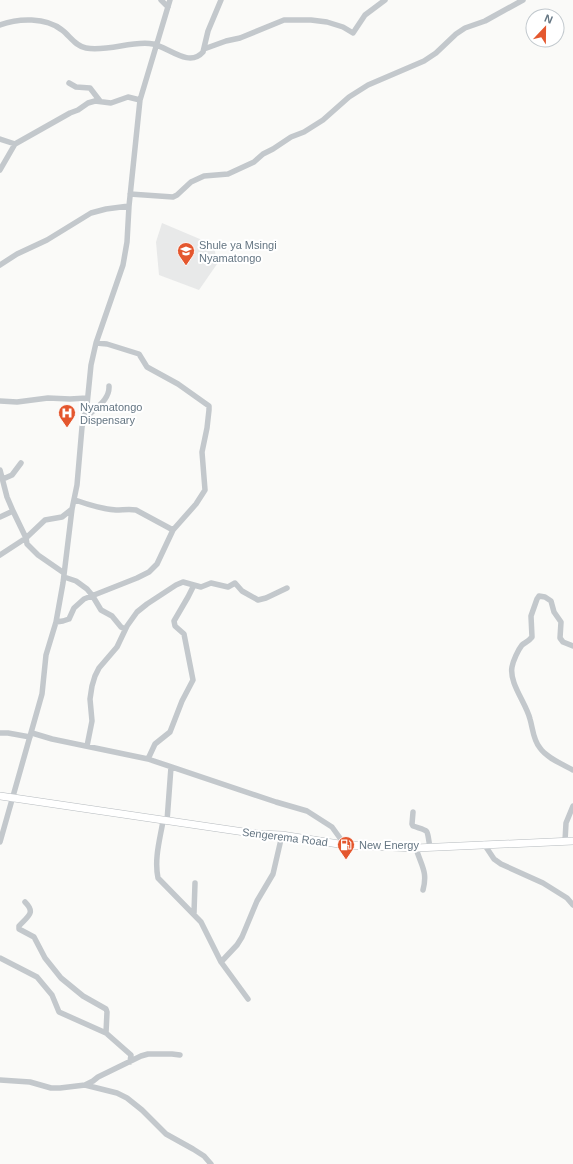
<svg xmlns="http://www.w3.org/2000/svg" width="573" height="1164" font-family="Helvetica,sans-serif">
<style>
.built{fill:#e8e9e9}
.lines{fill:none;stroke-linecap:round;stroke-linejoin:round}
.major-casing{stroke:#b5babe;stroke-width:8}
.minor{stroke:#c3c8cc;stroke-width:5.5}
.major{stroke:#fff;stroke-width:7}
.labels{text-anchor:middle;stroke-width:4;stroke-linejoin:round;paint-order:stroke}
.poi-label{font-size:11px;fill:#657683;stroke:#fff;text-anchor:start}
.street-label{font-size:11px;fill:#657683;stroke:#fff}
</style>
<rect width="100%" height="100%" fill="#fafaf8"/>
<path class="built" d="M 162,223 L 214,245 L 217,264 L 199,290 L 159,275 L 156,242 Z"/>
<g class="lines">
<defs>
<path id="major" d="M 0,796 L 258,834 L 282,835 L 345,845 L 416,848 L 573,841"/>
</defs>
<use href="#major" class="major-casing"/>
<path class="minor" d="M 161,0 L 168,7
M 0,25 C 18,18 46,17 62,30 C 70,36 75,46 86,48 C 108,52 133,40 153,44 C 168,47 189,68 203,52 L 208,31 L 221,0
M 204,49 L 226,41 L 240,38 L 284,20 L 311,20 L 327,22 L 343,27 L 353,33 L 365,15 L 385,0
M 69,83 L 76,87 L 90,88 L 100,101
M 0,139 L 15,144
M 0,170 L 15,144 L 70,113 L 78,110 L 88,103 L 95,101 L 111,103 L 128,97 L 140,100
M 130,194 L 173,197 L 177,195 L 191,182 L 204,176 L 228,174 L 254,162 L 263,154 L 273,149 L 291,137 L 304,132 L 323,120 L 349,97 L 368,85 L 424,61 L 436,53 L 456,34 L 465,28 L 485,21 L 523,0
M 0,265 L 17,254 L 47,240 L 91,213 L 106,209 L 129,206
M 0,401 L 17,402 L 48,398 L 70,399 L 87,398
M 84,420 C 93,409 110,401 109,386
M 0,470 L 7,497 L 13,511 L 26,538 L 27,544 L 38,555 L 64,573
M 3,479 L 12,475 L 21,463
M 75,500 C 89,505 102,509 116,510 C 123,510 129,509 136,510 L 173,530
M 0,517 L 13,511
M 0,555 L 26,538 L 45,520 L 62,517 L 72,509
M 64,577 L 76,581 L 87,589 L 92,595 L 101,610 L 112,616 L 121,627 L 125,629
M 56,622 L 63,621 L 69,619 L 74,608 L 84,599 L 137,578 L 149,572 L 157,564 L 173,530 L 196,504 L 205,490 L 202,452 L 207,428 L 209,410 L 209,406 L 178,384 L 147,367 L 139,354 L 107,344 L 96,343
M 573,646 L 563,642 L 560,638 L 561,622 L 554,612 L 551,601 L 545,597 L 539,596 L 537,599 L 531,616 L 532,637 C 529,641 526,642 522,645 C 518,650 513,661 512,667 C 509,683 526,703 530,719 C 533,729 533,740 540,748 C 547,758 562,764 573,770
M 0,733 L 8,733 L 30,737
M 32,733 L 52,739 L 148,759 L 276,802 L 307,811 L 332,827 L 345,845
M 87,746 L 92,721 L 90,699 L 92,686 L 95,676 L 99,668 L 117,647 L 127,626 L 137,612 L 147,604 L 176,585 L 183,582 L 201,587 L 211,583 L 228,587 L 235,583 L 242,591 L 258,600 L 266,598 L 287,588
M 148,759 L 155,744 L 170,732 L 182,701 L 193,680 L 184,634 L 175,626 L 174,621 L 188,597 L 194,585
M 413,812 L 412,824 L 413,826 C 431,832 426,828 430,847
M 163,821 C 160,839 154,859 158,878 L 201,922 L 221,962 L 248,999
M 167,821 L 171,767
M 565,841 L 566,823 L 573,806
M 0,842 L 42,694 L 46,655 L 56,622 L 63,583 L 72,509 L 77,485 L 82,427 L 87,405 L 91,365 L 96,343 L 123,265 L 127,242 L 129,206 L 140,100 L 170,0
M 484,844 L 494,859 L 501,864 L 543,883 L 567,898 L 573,905
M 416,848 C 421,866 428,871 423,890
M 25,902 C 36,913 28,916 19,926 L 19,929 L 34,937 L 45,958 L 61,978 L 83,996 L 106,1009 L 107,1012 L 106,1033
M 194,913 L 195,883
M 0,958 L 37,977 L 52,995 L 59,1012 L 106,1033 L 131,1055 L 130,1062
M 221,962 L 237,945 L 242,937 L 257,901 L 273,874 L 282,835
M 0,1080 L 30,1082 L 51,1088 L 60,1088 L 85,1085 L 117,1093 L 127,1098 L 142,1110 L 166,1134 L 193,1149 L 204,1156 L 211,1164
M 85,1085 L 93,1081 L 98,1077 L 141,1056 L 148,1054 L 172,1054 L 180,1055"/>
<use href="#major" class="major"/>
</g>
<defs>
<symbol id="school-pin" viewBox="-11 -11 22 30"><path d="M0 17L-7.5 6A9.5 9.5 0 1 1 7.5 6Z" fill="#e4572e" stroke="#fff"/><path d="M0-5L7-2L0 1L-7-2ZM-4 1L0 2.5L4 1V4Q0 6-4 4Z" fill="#fff"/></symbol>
<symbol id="hospital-pin" viewBox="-11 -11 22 30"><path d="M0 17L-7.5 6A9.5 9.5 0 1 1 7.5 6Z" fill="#e4572e" stroke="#fff"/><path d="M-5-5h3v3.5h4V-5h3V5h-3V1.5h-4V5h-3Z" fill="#fff"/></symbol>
<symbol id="fuel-pin" viewBox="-11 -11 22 30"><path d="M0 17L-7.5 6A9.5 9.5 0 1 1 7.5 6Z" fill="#e4572e" stroke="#fff"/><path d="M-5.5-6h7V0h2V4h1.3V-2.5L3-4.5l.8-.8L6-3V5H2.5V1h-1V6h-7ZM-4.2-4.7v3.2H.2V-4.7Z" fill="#fff"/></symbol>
</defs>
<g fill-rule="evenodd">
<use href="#school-pin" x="176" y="241" width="20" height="27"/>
<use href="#hospital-pin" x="57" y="403" width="20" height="27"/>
<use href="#fuel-pin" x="336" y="835" width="20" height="27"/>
</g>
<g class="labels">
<g class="poi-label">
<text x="199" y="249">Shule ya Msingi<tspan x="199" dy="13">Nyamatongo</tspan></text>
<text x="80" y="411">Nyamatongo<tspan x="80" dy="13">Dispensary</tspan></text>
<text x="359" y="849">New Energy</text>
</g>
<g class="street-label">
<text transform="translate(285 837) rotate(7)" y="4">Sengerema Road</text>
</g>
</g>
<g transform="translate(545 28) rotate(22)"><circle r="19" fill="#ffffff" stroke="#c1c8cd"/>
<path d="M0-3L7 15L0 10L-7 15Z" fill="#e4572e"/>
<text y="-6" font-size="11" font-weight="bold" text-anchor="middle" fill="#657683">N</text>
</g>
</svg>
